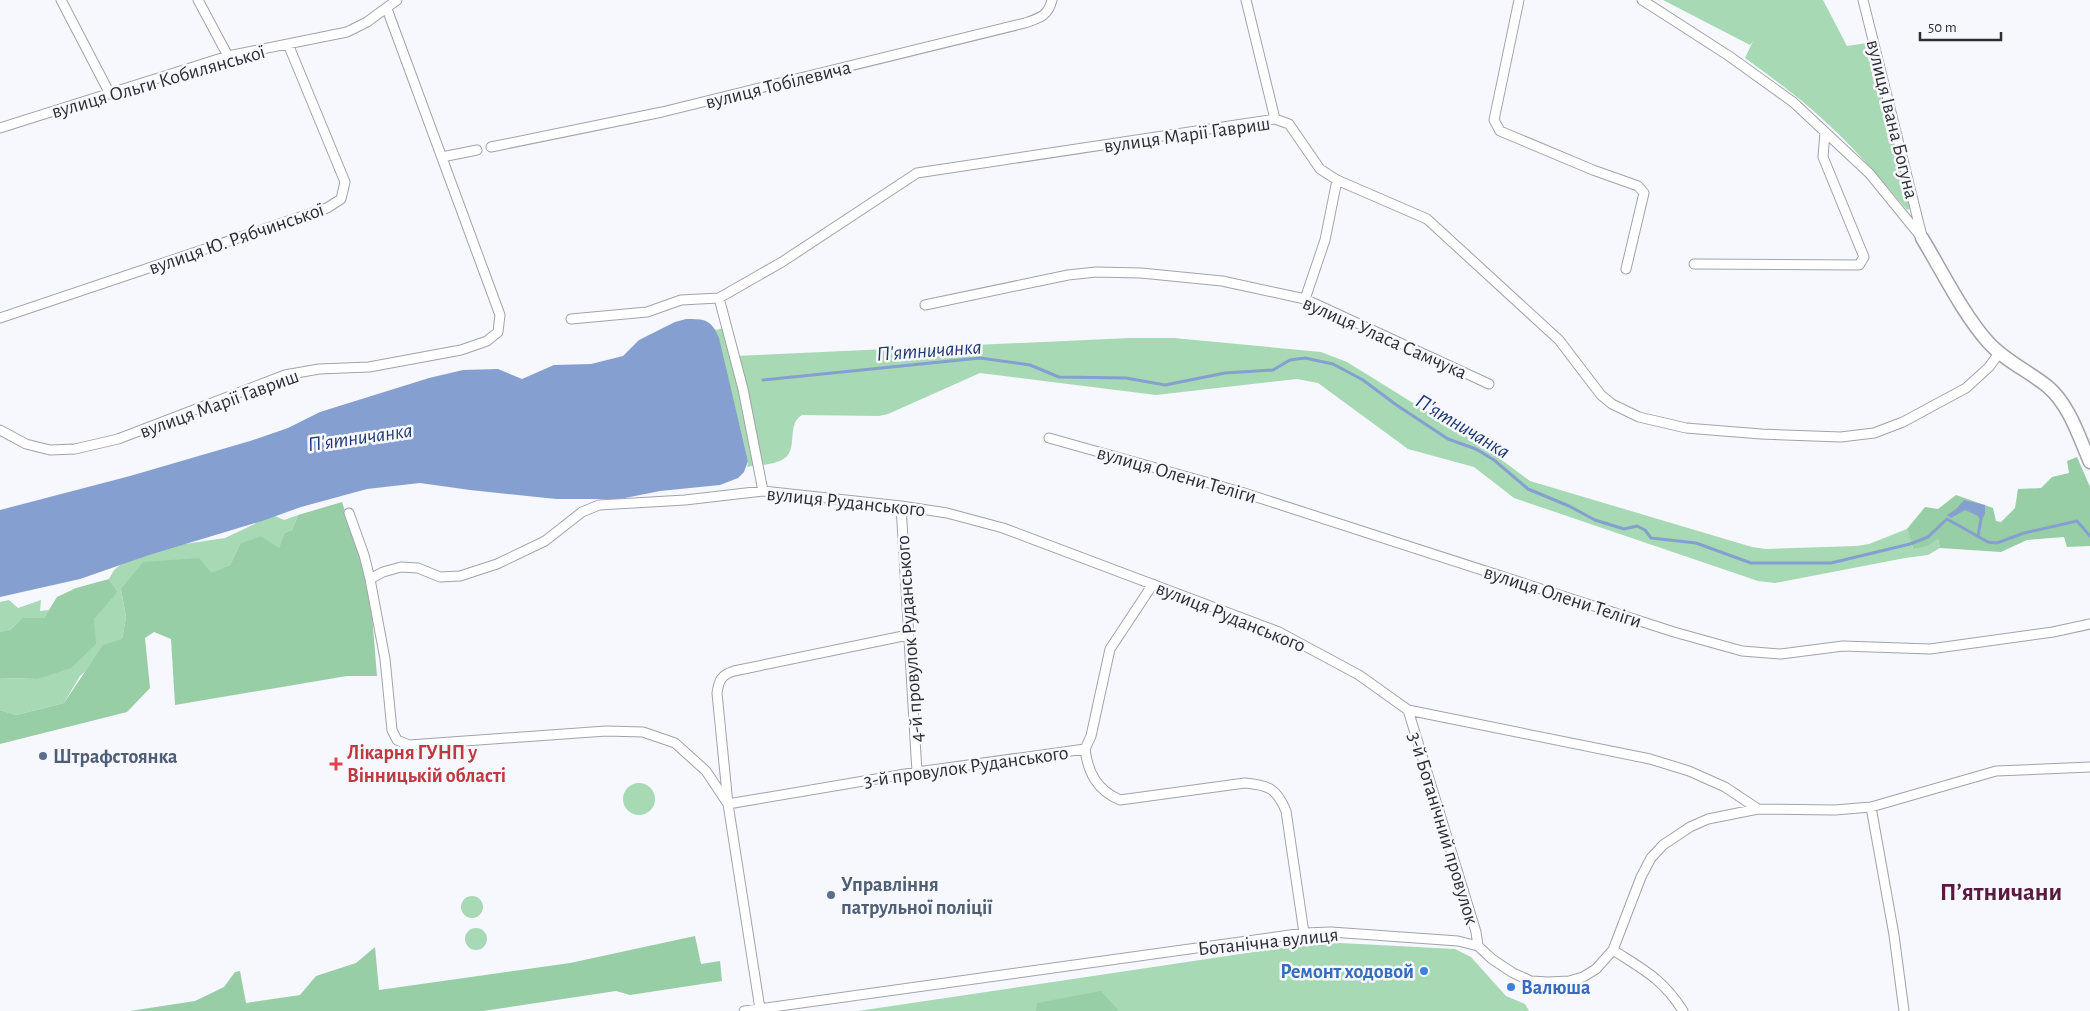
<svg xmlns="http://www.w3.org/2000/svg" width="2090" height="1011" font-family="'Alegreya Sans',sans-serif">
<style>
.green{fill:#a7d9b4}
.forest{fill:#98cea6}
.water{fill:#869fd1}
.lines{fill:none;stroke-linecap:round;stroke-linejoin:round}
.stream{stroke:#869fd1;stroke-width:3}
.street-casing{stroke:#a2a3ab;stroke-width:11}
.secondary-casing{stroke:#a2a3ab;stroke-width:15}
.street{stroke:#fff;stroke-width:9}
.secondary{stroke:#fff;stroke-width:12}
.service-dot{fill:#5c6f8a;stroke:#f7f7fe;stroke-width:2}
.health-dot{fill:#e0444e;stroke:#f7f7fe;stroke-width:2}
.shop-dot{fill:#3f7fe0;stroke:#f7f7fe;stroke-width:2}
.labels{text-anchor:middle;stroke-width:5;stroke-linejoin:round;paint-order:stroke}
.street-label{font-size:20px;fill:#2f2f32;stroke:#f7f7fe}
.health-label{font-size:20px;font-weight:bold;fill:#be3a42;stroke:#f7f7fe;text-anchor:start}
.service-label{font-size:20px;font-weight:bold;fill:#4e5e75;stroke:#f7f7fe;text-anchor:start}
.shop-label{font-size:20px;font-weight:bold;fill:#366cbe;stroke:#f7f7fe;text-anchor:end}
.water-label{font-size:21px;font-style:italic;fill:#1e3774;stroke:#f7f7fe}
.district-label{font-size:25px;font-weight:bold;fill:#591b3e;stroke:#f7f7fe}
</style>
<rect width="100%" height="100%" fill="#f7f7fe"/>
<path class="green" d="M 1663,0 L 1823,0 L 1847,46 L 1867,43 L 1911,208 L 1907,210 C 1882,180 1857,151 1829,125 C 1803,100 1774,79 1745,58 L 1753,41 L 1750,45 Z
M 727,327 L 735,356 L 1130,338 L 1174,338 L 1321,352 L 1347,362 L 1484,447 L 1530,481 L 1752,547 L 1766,549 L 1857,546 L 1869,544 L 1907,529 L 1915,549 L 1938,539 L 1940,548 L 1928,555 L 1905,558 L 1775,583 L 1758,581 L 1514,498 L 1474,467 L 1408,449 L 1318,383 L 1297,379 L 1156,395 L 980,373 L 888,414 L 879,416 L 802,415 C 785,425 800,451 782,460 C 773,465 757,465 747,467 L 748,461 C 738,416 725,372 714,328 L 716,330 Z
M 273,515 L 284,520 L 298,515 L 292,530 L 284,533 L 279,548 L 240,544 L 230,565 L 210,574 L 121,589 L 126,617 L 122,639 L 80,676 L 64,703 L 16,715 L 0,710 L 0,678 L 38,679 L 118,592 L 109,579 L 114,570 L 138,551 L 225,538 Z
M 9,600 L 18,608 L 41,600 L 40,611 L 49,610 L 44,618 L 22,618 L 11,629 L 0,632 L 0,602 Z
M623 799a16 16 0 1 1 32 0a16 16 0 1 1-32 0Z
M461 907a11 11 0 1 1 22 0a11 11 0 1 1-22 0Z
M465 939a11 11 0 1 1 22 0a11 11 0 1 1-22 0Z
M 1321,942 L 1455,949 L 1471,957 L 1506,996 L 1525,1004 L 1529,1011 L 858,1011 Z"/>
<path class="forest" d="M 2077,457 L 2090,487 L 2090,546 L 2067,547 L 2064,537 L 2027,540 L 2001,552 L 1940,548 L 1938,539 L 1927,546 L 1914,549 L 1907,529 L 1925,507 L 1938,509 L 1956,495 L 1993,508 L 1996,521 L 2001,522 L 2015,508 L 2018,489 L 2041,488 L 2052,477 L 2069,473 L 2067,461 Z
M 342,502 L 360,556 L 372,615 L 377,676 L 347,676 L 175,705 L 171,639 L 154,632 L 145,638 L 150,688 L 127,712 L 0,744 L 0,710 L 16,715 L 64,703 L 103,645 L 122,639 L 126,617 L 121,589 L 143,562 L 199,558 L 211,573 L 230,565 L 240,544 L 261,536 L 279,548 L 284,533 L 292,530 L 298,515 Z
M 109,579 L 118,592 L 94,619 L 96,644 L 71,668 L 38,679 L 0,678 L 0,632 L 11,629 L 22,618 L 44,618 L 57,597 L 76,588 Z
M 695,936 L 701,964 L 720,961 L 722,981 L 630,995 L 616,991 L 483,1011 L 130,1011 L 195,1001 L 224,987 L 235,972 L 240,971 L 246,1003 L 300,995 L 316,976 L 356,963 L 375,947 L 379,990 L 570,963 Z
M 1101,991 L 1119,1011 L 1036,1011 L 1037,1003 Z"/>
<path class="water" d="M 686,319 C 705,319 711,319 719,338 L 748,461 L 744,472 L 738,478 L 720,485 L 660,491 L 620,499 L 556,499 L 470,490 L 420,483 L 367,489 L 301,507 L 262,521 L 149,555 L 80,579 L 0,597 L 0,510 L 130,476 L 250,441 L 288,428 L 320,412 L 429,378 L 463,370 L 498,369 L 522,379 L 554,365 L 591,364 L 623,356 L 639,340 L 675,322 Z
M 1964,500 L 1985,505 L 1985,514 L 1981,521 L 1978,516 L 1965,510 L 1951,518 L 1947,515 L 1956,509 Z"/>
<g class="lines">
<path class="stream" d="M 763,380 L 980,358 L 1030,365 L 1059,377 L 1126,378 L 1165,385 L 1225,373 L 1273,370 L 1290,360 L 1305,358 L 1333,364 L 1363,380 L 1395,404 L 1448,439 L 1476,449 L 1494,460 L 1528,489 L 1569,506 L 1595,520 L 1624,529 L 1637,526 L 1645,530 L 1651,538 L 1696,543 L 1751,563 L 1831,563 L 1910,544 L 1928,537 L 1947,519 L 1988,542 L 1997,543 L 2024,533 L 2077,521 L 2090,536
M 1978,536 L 1981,519"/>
<defs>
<path id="street" d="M 61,0 L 110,94
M 198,0 L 228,56
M 1246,0 L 1275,119
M 1519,0 L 1494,120 L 1500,131 L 1593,170 L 1638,186 L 1644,193 L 1626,269
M 1642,0 L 1729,56 L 1793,102 L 1870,174 L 1922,238
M 1863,0 L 1922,236
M 0,128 L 228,56 L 347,32 L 367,22 L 397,0
M 491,147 L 662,112 L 1025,23 C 1040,18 1048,16 1052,0
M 442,157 L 477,150
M 1694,264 L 1859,265 L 1864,257 L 1823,157 L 1825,132
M 719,298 L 743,389 L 763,491
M 1305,299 L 1325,240 L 1337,180
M 925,305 L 1068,275 L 1096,272 L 1141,273 L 1222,281 L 1305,299 L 1489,384
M 0,318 L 327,208 L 341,199 L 345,182 L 288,44
M 571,319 L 647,312 L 681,300 L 719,298 L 782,262 L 917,173 L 1275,119 L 1289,124 L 1320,169 L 1337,180 L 1427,219 L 1559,340 L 1601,395 L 1612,404 L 1639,417 L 1686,428 L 1761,434 L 1841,437 L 1874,433 L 1903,422 L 1966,388 L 1989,367 L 2000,352
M 0,430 L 26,444 L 50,450 L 75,449 L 118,439 L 285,375 L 319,369 L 369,367 L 461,350 L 487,341 L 498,332 L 500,315 L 387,9
M 1049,438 L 1241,492 L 1674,632 L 1742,651 L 1781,654 L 1843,646 L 1930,649 L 2053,632 L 2090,624
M 901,506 L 917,772
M 349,513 L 364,555 L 370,579 L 385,659 L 392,730 L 397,740 L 409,745 L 606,731 L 643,732 L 675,743 L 706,771 L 728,804
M 370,579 L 383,572 L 401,567 L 418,568 L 440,577 L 460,576 L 497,564 L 545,541 L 582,512 L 599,505 L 685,500 L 763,491 L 901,506 L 947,513 L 1003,528 L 1279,632 L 1359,675 L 1408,710 L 1650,759 L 1689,771 L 1725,787 L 1758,809
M 1408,710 L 1476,932 L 1478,946
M 1085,749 C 1088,773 1097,790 1120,800 L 1245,783 C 1269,785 1277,789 1286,811 L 1304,933
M 728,804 L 917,772 L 1085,749 L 1091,736 L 1110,649 L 1153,584
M 1871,807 L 1894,935 L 1904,1011
M 1613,950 C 1644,970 1663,979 1683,1011
M 760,1009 L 728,804 L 717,693 C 719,680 721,675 734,671 L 908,635
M 744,1011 L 1304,933 L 1331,932 L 1458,941 L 1478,946 L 1492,959 L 1513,973 L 1531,981 L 1548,982 L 1569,981 L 1583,977 L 1596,969 L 1613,950 L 1641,877 L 1651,858 L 1663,845 L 1690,827 L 1708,819 L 1758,809 L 1835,810 L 1871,807 L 1996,771 L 2090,767"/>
<path id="secondary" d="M 1922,238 C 1942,271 1963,314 1988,342 C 2004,360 2028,371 2047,386 C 2069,404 2079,437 2090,462
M 760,1009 L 760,1011"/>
</defs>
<use href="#street" class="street-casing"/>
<use href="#secondary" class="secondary-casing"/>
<use href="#street" class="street"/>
<use href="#secondary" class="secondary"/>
</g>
<g class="service-dot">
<circle cx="43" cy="756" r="5"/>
<circle cx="831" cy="895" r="5"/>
</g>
<path class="health-dot" d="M333.5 756.5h5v5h5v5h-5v5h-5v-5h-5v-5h5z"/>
<g class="shop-dot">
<circle cx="1424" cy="971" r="5"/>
<circle cx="1511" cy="987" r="5"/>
</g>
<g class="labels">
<g class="street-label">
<text transform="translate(158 81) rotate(-16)" y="7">вулиця Ольги Кобилянської</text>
<text transform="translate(778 84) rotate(-14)" y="7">вулиця Тобілевича</text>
<text transform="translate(1893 119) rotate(76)" y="7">вулиця Івана Богуна</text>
<text transform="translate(1187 134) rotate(-8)" y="7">вулиця Марії Гавриш</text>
<text transform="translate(236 238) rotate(-19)" y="7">вулиця Ю. Рябчинської</text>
<text transform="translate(1385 337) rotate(24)" y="7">вулиця Уласа Самчука</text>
<text transform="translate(219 403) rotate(-20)" y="7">вулиця Марії Гавриш</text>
<text transform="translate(1177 474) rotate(16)" y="7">вулиця Олени Теліги</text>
<text transform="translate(846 501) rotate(6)" y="7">вулиця Руданського</text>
<text transform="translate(1563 596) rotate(18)" y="7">вулиця Олени Теліги</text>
<text transform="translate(1231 616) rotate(22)" y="7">вулиця Руданського</text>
<text transform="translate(909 639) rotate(-94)" y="7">4-й провулок Руданського</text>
<text transform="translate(966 766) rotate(-8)" y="7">3-й провулок Руданського</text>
<text transform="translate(1444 828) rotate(73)" y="7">3-й Ботанічний провулок</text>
<text transform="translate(1268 941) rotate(-6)" y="7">Ботанічна вулиця</text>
</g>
<g class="health-label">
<text x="347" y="759">Лікарня ГУНП у<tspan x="347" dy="23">Вінницькій області</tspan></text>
</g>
<g class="service-label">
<text x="53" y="763">Штрафстоянка</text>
<text x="841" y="891">Управління<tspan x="841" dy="23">патрульної поліції</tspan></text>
</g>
<g class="shop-label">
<text x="1414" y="978">Ремонт ходовой</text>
<text x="1521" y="994" text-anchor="start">Валюша</text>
</g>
<g class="water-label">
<text transform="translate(929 350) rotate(-4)" y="7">П'ятничанка</text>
<text transform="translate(1463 426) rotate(31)" y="7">П'ятничанка</text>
<text transform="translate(360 437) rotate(-8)" y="7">П'ятничанка</text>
</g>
<g class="district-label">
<text x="2001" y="900">П’ятничани</text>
</g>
</g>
<path d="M1920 32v8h81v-8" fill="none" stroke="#2f2f32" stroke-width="2.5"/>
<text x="1928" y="32" font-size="15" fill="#2f2f32" stroke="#f7f7fe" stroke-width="4" paint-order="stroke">50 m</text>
</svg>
